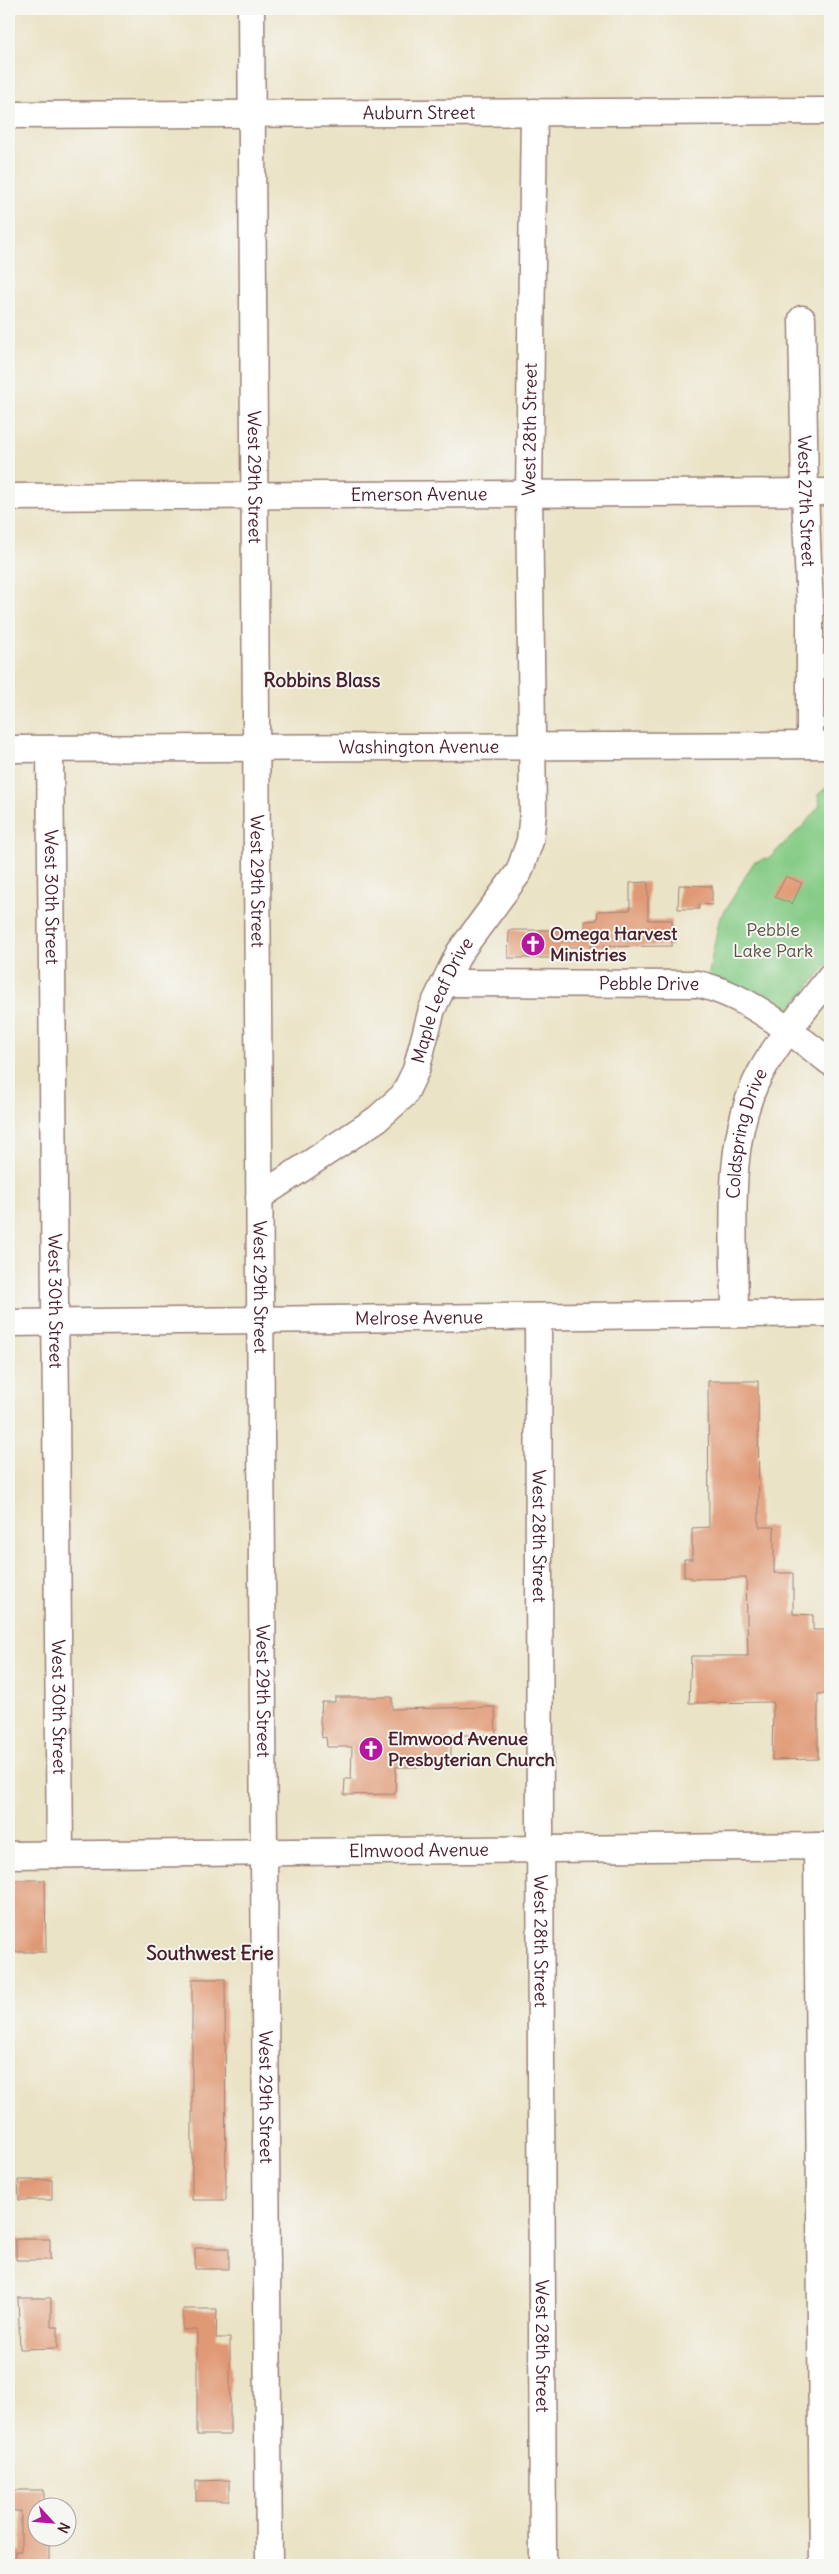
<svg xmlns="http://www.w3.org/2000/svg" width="839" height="2574" font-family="Delius,sans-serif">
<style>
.green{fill:#87cc87;stroke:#687659}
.building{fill:#e09974}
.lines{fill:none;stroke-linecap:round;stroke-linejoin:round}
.minor-casing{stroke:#9a8178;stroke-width:29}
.minor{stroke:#fff;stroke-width:26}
.labels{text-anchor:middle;stroke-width:4;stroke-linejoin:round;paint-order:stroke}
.street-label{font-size:18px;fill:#4a1f2b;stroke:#f6f6f2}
.park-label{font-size:18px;fill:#5c5347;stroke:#f6f6f2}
.poi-label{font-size:18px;font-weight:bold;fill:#4a1f2b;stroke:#f6f6f2;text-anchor:start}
.neighbourhood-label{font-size:19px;font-weight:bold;fill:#4a1f2b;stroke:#f6f6f2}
</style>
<rect width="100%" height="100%" fill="#f6f6f2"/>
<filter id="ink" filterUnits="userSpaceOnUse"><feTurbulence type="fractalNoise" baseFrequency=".02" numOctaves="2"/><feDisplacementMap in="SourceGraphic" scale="10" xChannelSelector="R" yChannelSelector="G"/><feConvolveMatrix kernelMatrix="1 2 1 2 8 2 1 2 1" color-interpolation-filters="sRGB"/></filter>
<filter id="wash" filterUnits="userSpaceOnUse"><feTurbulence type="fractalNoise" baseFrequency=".0096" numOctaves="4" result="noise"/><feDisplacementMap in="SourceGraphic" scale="20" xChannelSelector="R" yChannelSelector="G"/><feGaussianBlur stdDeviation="1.12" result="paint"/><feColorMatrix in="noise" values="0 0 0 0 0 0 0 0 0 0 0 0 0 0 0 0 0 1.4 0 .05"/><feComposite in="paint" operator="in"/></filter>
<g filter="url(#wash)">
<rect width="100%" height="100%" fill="#ebe3c6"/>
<path class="green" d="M 830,784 L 830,961 L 785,1015 L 708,977 L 719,921 L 754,862 L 769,858 L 804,825 L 820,805 L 818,795 Z"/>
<g id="blocks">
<path class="building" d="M 786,876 L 802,883 L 792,904 L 775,897 Z
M 648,882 L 648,920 L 672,920 L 672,946 L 560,947 L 560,958 L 508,958 L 509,930 L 585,930 L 585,921 L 597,920 L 598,911 L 630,910 L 630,883 Z
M 679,885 L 712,886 L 712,905 L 699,904 L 699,909 L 678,909 Z
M 708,1381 L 758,1381 L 759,1527 L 774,1527 L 774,1573 L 793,1573 L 793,1614 L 813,1615 L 813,1630 L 830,1630 L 830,1694 L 818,1694 L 818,1759 L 772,1760 L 773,1702 L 689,1703 L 691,1656 L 748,1656 L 746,1578 L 692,1579 L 691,1577 L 684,1577 L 684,1559 L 692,1559 L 692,1528 L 709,1527 Z
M 335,1697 L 392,1697 L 392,1709 L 495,1707 L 496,1735 L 451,1735 L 451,1767 L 396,1767 L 395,1794 L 344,1795 L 345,1779 L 351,1779 L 352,1747 L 327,1747 L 326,1737 L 322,1738 L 320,1720 L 322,1702 L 335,1702 Z
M 11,1880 L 45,1880 L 46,1952 L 12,1952 Z
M 192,1979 L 225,1979 L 226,2200 L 192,2200 Z
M 18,2180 L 52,2180 L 52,2200 L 19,2200 Z
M 16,2239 L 50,2239 L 50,2260 L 16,2260 Z
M 195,2248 L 229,2248 L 229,2269 L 195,2269 Z
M 18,2298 L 51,2298 L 51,2327 L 58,2327 L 58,2348 L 20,2349 Z
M 183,2309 L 217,2309 L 216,2338 L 230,2338 L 230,2435 L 197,2435 L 197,2330 L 183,2330 Z
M 229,2480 L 229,2501 L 196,2501 L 196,2481 Z
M 10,2490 L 44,2490 L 44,2506 L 38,2506 L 38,2536 L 49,2536 L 49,2565 L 15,2565 L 15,2551 L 21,2551 L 21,2511 L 10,2511 Z"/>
</g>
</g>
<g filter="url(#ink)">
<use href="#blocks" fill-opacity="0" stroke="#9a8178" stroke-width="1"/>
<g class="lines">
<defs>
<g id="minor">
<path id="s1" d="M 251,9 L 269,2565"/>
<path id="s2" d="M 9,115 L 830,111"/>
<path id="s3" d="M 802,319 L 805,493 L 810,608 L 810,745"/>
<path id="s4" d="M 9,497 L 830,492"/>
<path id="s5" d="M 9,749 L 830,745"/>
<path id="s6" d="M 50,749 L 60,1855"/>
<path id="s7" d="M 445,983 L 697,984 C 746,994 791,1032 830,1062"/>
<path id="s8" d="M 259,1197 L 377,1119 L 404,1095 L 416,1070 L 432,1009 L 459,953 L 519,872 L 530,841 L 533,813 L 529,494 L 534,112"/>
<path id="s9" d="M 735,1314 C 735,1237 723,1141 761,1072 C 780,1038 806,1008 830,977"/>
<path id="s10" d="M 538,1317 L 543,2565"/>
<path id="s11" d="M 9,1323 L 830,1313"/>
<path d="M 817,1846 L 823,2565"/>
<path id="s12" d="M 9,1855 L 830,1846"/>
</g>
</defs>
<use href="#minor" class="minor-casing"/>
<use href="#minor" class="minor"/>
</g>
</g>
<defs>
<symbol id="church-disc" viewBox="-11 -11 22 22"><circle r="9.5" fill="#b5179e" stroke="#f6f6f2"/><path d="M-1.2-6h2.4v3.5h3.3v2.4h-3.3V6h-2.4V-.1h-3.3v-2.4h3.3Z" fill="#fff"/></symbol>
</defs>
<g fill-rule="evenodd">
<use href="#church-disc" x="519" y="930" width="28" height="28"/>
<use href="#church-disc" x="357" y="1735" width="28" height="28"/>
</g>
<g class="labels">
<g class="street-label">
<text dy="6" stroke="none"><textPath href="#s2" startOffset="410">Auburn Street</textPath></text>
<text dy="6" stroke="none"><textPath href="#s8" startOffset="876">West 28th Street</textPath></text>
<text dy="6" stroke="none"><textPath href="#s1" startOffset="468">West 29th Street</textPath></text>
<text dy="6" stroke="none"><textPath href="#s4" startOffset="410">Emerson Avenue</textPath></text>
<text dy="6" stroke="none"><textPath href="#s3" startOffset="182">West 27th Street</textPath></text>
<text dy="6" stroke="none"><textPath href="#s5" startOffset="410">Washington Avenue</textPath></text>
<text dy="6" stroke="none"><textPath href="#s1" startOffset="872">West 29th Street</textPath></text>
<text dy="6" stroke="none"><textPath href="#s6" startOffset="148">West 30th Street</textPath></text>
<text dy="6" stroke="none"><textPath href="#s7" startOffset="204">Pebble Drive</textPath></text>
<text dy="6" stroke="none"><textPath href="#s8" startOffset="280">Maple Leaf Drive</textPath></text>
<text dy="6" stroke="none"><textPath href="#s9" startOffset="182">Coldspring Drive</textPath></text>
<text dy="6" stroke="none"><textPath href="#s1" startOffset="1278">West 29th Street</textPath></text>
<text dy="6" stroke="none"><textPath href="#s6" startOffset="552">West 30th Street</textPath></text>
<text dy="6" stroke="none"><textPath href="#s11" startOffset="410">Melrose Avenue</textPath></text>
<text dy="6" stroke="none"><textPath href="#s10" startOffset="219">West 28th Street</textPath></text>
<text dy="6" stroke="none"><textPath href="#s1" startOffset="1682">West 29th Street</textPath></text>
<text dy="6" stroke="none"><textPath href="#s6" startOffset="958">West 30th Street</textPath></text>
<text dy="6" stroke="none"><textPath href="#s12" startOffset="410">Elmwood Avenue</textPath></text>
<text dy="6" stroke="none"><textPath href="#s10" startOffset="624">West 28th Street</textPath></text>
<text dy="6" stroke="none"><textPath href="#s1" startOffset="2088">West 29th Street</textPath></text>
<text dy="6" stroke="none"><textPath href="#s10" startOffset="1029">West 28th Street</textPath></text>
</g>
<g class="park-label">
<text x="773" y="936">Pebble<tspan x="773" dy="21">Lake Park</tspan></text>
</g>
<g class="poi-label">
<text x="550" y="940">Omega Harvest<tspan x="550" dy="21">Ministries</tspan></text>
<text x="388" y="1745">Elmwood Avenue<tspan x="388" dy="21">Presbyterian Church</tspan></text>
</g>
<g class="neighbourhood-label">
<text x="322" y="687">Robbins Blass</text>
<text x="210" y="1960">Southwest Erie</text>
</g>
</g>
<rect width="839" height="2574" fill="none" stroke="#f6f6f2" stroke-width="30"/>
<g transform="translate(52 2522) rotate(116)"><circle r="24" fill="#f6f6f2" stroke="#b1a0a2"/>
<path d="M0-4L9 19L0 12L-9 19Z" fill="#b5179e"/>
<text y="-8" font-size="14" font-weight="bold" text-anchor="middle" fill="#4a1f2b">N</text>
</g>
</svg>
